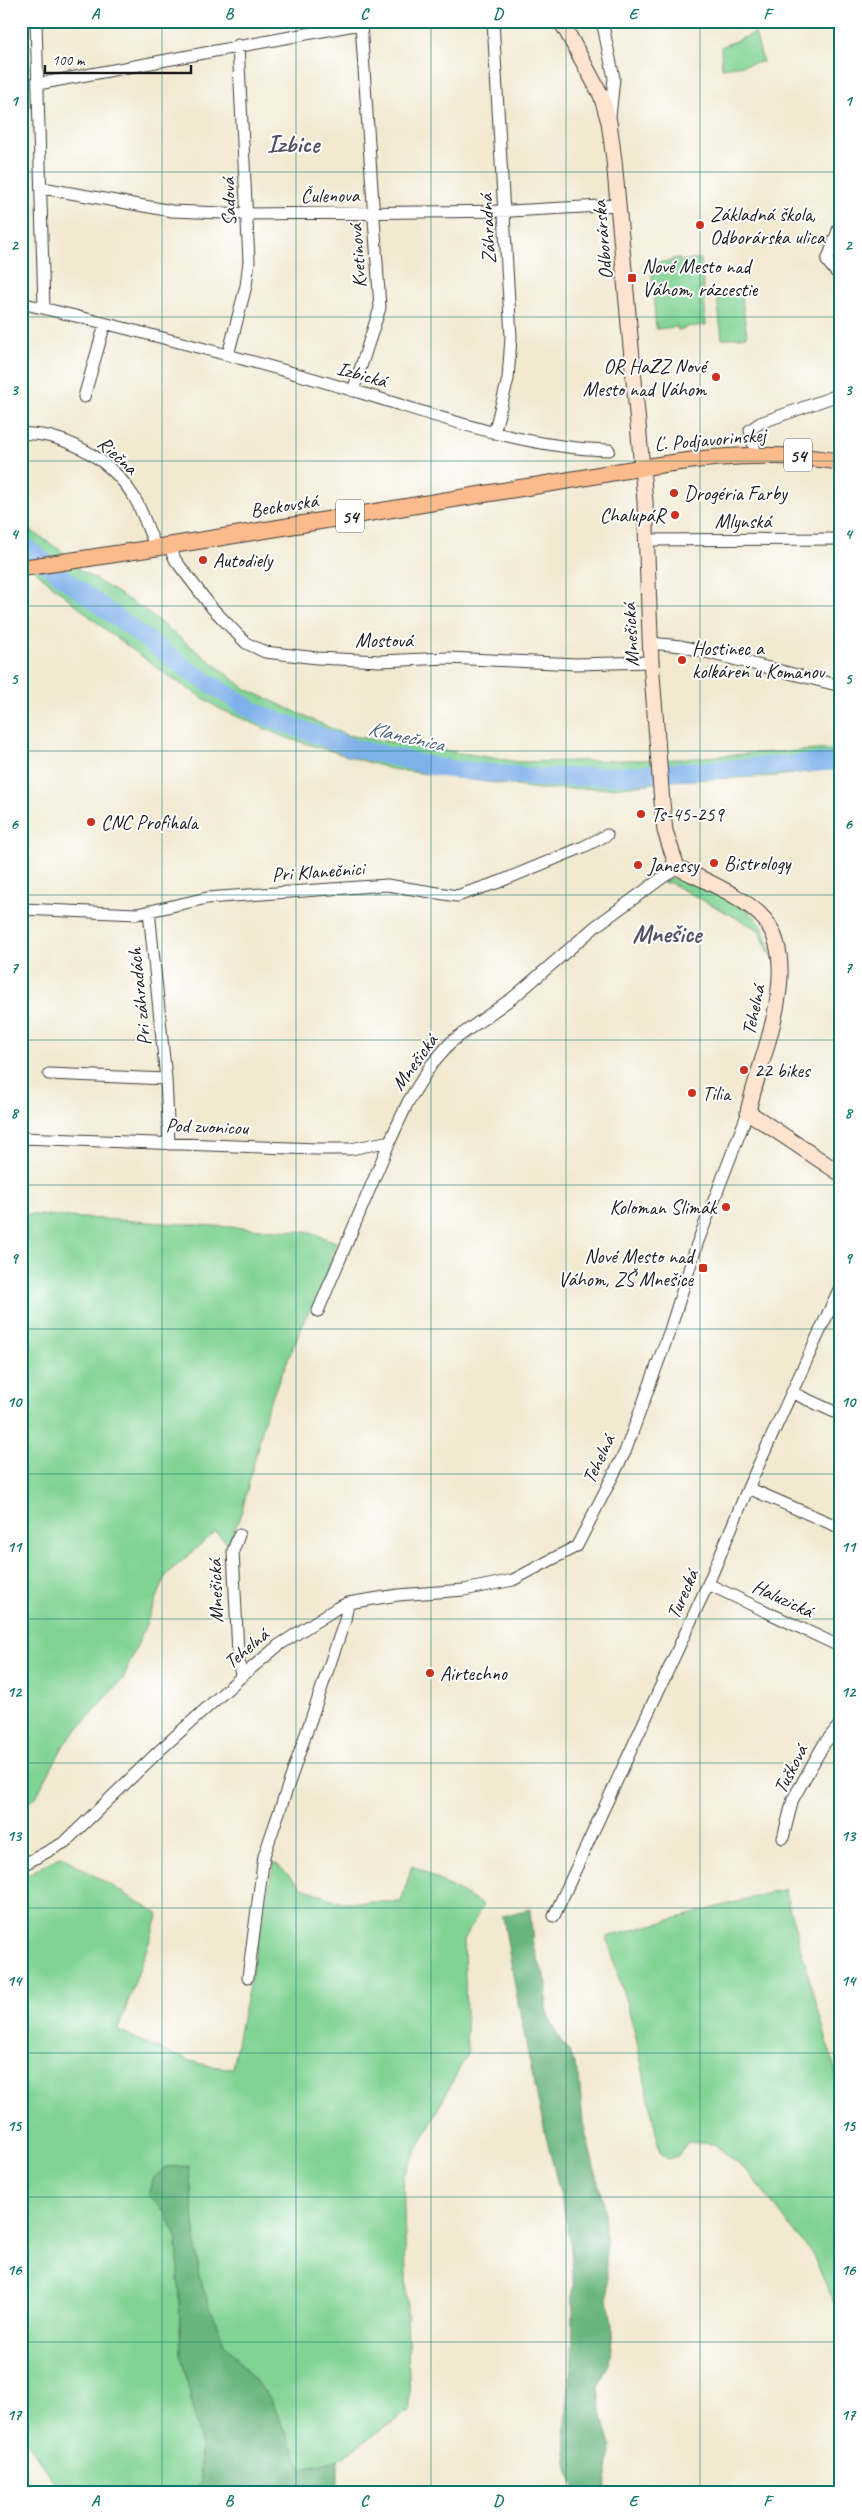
<svg xmlns="http://www.w3.org/2000/svg" width="862" height="2514" font-family="Caveat,sans-serif">
<style>
.green{fill:#81d394;stroke:#4e7858}
.forest{fill:#68b57e;stroke:#42684d}
.lines{fill:none;stroke-linecap:round;stroke-linejoin:round}
.river{stroke:#7eb0ea;stroke-width:18}
.street-casing{stroke:#3c3b37;stroke-width:13}
.secondary-casing{stroke:#3c3b37;stroke-width:17}
.primary-casing{stroke:#3c3b37;stroke-width:18}
.street{stroke:#fff;stroke-width:11}
.secondary{stroke:#fde4d1;stroke-width:15}
.primary{stroke:#fbbb8d;stroke-width:16}
.grid{fill:none;stroke:#0f766e;stroke-width:1;stroke-opacity:0.55}
.poi-dot{fill:#c8321e;stroke:#fff;stroke-width:2}
.labels{text-anchor:middle;stroke-width:4;stroke-linejoin:round;paint-order:stroke}
.shield{fill:#fff;stroke:#606060;stroke-width:1}
.shield-label{font-size:19px;font-weight:bold;fill:#1c1c1c}
.street-label{font-size:20px;fill:#1c1c1c;stroke:#fff}
.poi-label{font-size:20px;fill:#1c1c1c;stroke:#fff;text-anchor:start}
.water-label{font-size:21px;font-style:italic;fill:#485f79;stroke:#fff}
.district-label{font-size:25px;font-weight:bold;fill:#555062;stroke:#fff}
.neatline{fill:none;stroke:#0f766e;stroke-width:2}
.grid-label{font-size:16px;text-anchor:middle;font-weight:bold;fill:#0f766e}
</style>
<rect width="100%" height="100%" fill="#fff"/>
<filter id="ink" filterUnits="userSpaceOnUse"><feTurbulence type="fractalNoise" baseFrequency=".02" numOctaves="2"/><feDisplacementMap in="SourceGraphic" scale="10" xChannelSelector="R" yChannelSelector="G"/><feConvolveMatrix kernelMatrix="1 2 1 2 8 2 1 2 1" color-interpolation-filters="sRGB"/></filter>
<filter id="wash" filterUnits="userSpaceOnUse"><feTurbulence type="fractalNoise" baseFrequency=".0096" numOctaves="4" result="noise"/><feDisplacementMap in="SourceGraphic" scale="20" xChannelSelector="R" yChannelSelector="G"/><feGaussianBlur stdDeviation="1.12" result="paint"/><feColorMatrix in="noise" values="0 0 0 0 0 0 0 0 0 0 0 0 0 0 0 0 0 1.4 0 .05"/><feComposite in="paint" operator="in"/></filter>
<g filter="url(#wash)">
<rect width="100%" height="100%" fill="#f2e9d1"/>
<path class="green" d="M 755,33 L 763,62 L 722,68 L 721,47 Z
M 679,258 L 679,261 L 701,259 L 706,325 L 685,327 L 685,329 L 678,330 L 678,327 L 656,329 L 651,263 L 672,261 L 672,259 Z
M 741,293 L 747,336 L 722,339 L 717,296 Z
M 21,524 L 72,558 L 79,569 L 140,607 L 246,689 L 346,735 L 519,762 L 683,759 L 755,753 L 841,749 L 841,768 L 775,776 L 672,781 L 612,788 L 539,789 L 391,769 L 284,737 L 220,709 L 173,679 L 107,631 L 21,559 Z
M 676,878 C 702,884 746,902 761,925 C 766,934 769,945 772,955 L 771,958 L 759,930 L 670,883 L 664,883 L 666,879 Z
M 21,1214 L 310,1232 L 336,1242 L 325,1281 L 305,1319 L 267,1409 L 242,1511 L 229,1544 L 215,1532 L 167,1574 L 123,1679 L 65,1743 L 36,1797 L 21,1807 Z
M 61,1856 L 159,1914 L 118,2030 C 154,2047 192,2067 232,2068 L 274,1862 L 302,1887 L 339,1902 L 401,1902 L 412,1865 L 483,1905 L 464,1940 L 467,2054 L 403,2176 L 410,2410 L 338,2460 L 302,2469 L 271,2400 L 224,2343 L 199,2278 L 188,2166 L 149,2196 L 167,2214 L 177,2239 L 181,2354 L 201,2443 L 201,2483 L 190,2493 L 62,2493 L 21,2433 L 21,1878 Z
M 784,1889 L 841,2091 L 841,2317 L 813,2256 L 748,2172 L 714,2144 L 687,2142 L 679,2156 L 668,2159 L 660,2152 L 634,2029 L 607,1937 Z"/>
<path class="forest" d="M 530,1909 L 533,1946 L 547,1983 L 546,2009 L 557,2035 L 570,2053 L 579,2077 L 583,2123 L 604,2206 L 608,2299 L 613,2331 L 609,2363 L 599,2385 L 602,2416 L 612,2447 L 604,2493 L 580,2493 C 555,2471 570,2389 572,2357 C 573,2336 573,2316 573,2296 C 575,2237 559,2192 546,2136 C 529,2063 515,1990 503,1916 Z
M 189,2166 L 199,2278 L 224,2343 L 271,2400 L 302,2469 L 338,2460 L 338,2493 L 290,2493 L 284,2489 L 273,2493 L 190,2493 L 201,2483 L 201,2443 L 181,2354 L 177,2240 L 167,2214 L 149,2196 L 153,2179 L 165,2167 Z"/>
<g class="lines">
<path class="river" d="M 21,543 L 70,583 L 191,672 L 259,714 L 353,748 L 442,768 L 540,778 L 632,775 L 841,761"/>
</g>
</g>
<g filter="url(#ink)">
<g class="lines">
<defs>
<path id="street" d="M 36,21 L 44,308
M 493,21 L 511,337 L 508,379 L 494,433
M 602,21 L 614,78 L 610,117
M 38,84 L 376,21
M 42,191 L 48,189 L 172,211 L 248,214 L 510,211 L 619,205
M 841,222 L 827,261 L 841,278
M 21,303 C 131,329 240,357 348,389 C 434,414 519,448 609,450
M 228,355 L 246,286 L 249,261 L 238,45
M 353,391 L 380,308 L 361,24
M 84,397 L 105,324
M 21,433 C 31,434 42,434 52,437 C 85,446 116,467 134,497 C 143,512 148,531 156,547
M 756,455 L 750,430 L 760,423 L 841,394
M 646,540 L 841,539
M 168,545 L 176,561 L 212,608 L 246,643 L 265,652 L 317,658 L 380,661 L 448,658 L 576,664 L 651,662
M 650,643 L 681,646 L 841,686
M 21,909 L 137,914 L 207,898 L 387,885 L 457,896 L 499,882 L 583,847 L 607,835
M 149,911 L 166,1079 L 169,1144
M 49,1074 L 166,1079
M 21,1138 L 317,1149 L 351,1149 L 390,1141
M 318,1311 L 390,1141 L 408,1102 L 431,1065 L 451,1042 L 515,996 L 596,926 L 677,867
M 793,1393 L 841,1415
M 748,1488 L 841,1528
M 239,1535 L 233,1551 L 238,1653 L 241,1677
M 708,1584 L 841,1647
M 783,1838 L 793,1799 L 824,1744 L 841,1723
M 21,1866 L 65,1842 L 160,1750 L 241,1677 L 279,1645 L 337,1608 L 348,1603 L 398,1595 L 464,1590 L 513,1580 L 577,1546 L 625,1452 L 670,1330 L 697,1244 L 748,1112
M 554,1916 L 708,1584 L 748,1488 L 841,1285
M 248,1977 L 264,1856 L 345,1620 L 348,1603"/>
<path id="secondary" d="M 561,21 L 601,95 L 609,122 L 614,160 L 645,501 L 651,662 L 662,802 L 665,831 L 677,867 C 703,880 746,897 765,920 C 803,968 759,1059 748,1112 L 841,1174"/>
<path id="primary" d="M 21,568 C 190,544 359,514 527,487 C 633,471 734,443 841,462"/>
</defs>
<use href="#street" class="street-casing"/>
<use href="#secondary" class="secondary-casing"/>
<use href="#primary" class="primary-casing"/>
<use href="#street" class="street"/>
<use href="#secondary" class="secondary"/>
<use href="#primary" class="primary"/>
</g>
</g>
<path class="grid" d="M 162,21 L 162,2493M 296,21 L 296,2493M 431,21 L 431,2493M 566,21 L 566,2493M 700,21 L 700,2493M 21,172 L 841,172M 21,317 L 841,317M 21,461 L 841,461M 21,606 L 841,606M 21,751 L 841,751M 21,895 L 841,895M 21,1040 L 841,1040M 21,1185 L 841,1185M 21,1329 L 841,1329M 21,1474 L 841,1474M 21,1619 L 841,1619M 21,1763 L 841,1763M 21,1908 L 841,1908M 21,2053 L 841,2053M 21,2197 L 841,2197M 21,2342 L 841,2342"/>
<g class="poi-dot">
<circle cx="700" cy="225" r="5"/>
<rect x="627" y="273" width="10" height="10" rx="2.5"/>
<circle cx="716" cy="377" r="5"/>
<circle cx="674" cy="493" r="5"/>
<circle cx="675" cy="515" r="5"/>
<circle cx="203" cy="560" r="5"/>
<circle cx="682" cy="660" r="5"/>
<circle cx="641" cy="814" r="5"/>
<circle cx="91" cy="822" r="5"/>
<circle cx="714" cy="863" r="5"/>
<circle cx="638" cy="865" r="5"/>
<circle cx="744" cy="1070" r="5"/>
<circle cx="692" cy="1093" r="5"/>
<circle cx="726" cy="1207" r="5"/>
<rect x="698" y="1263" width="10" height="10" rx="2.5"/>
<circle cx="430" cy="1673" r="5"/>
</g>
<g class="labels">
<g class="shield">
<rect x="784" y="438.5" width="28" height="33" rx="4"/>
<rect x="336" y="499.5" width="28" height="33" rx="4"/>
</g>
<g class="shield-label">
<text x="798" y="462">54</text>
<text x="350" y="523">54</text>
</g>
<g class="street-label">
<text transform="translate(330 195) rotate(-1)" y="7">Čulenova</text>
<text transform="translate(228 202) rotate(-92)" y="7">Sadová</text>
<text transform="translate(487 229) rotate(-93)" y="7">Záhradná</text>
<text transform="translate(602 240) rotate(-95)" y="7">Odborárska</text>
<text transform="translate(357 256) rotate(-94)" y="7">Kvetinová</text>
<text transform="translate(362 374) rotate(16)" y="7">Izbická</text>
<text transform="translate(710 439) rotate(-5)" y="7">Ľ. Podjavorinskej</text>
<text transform="translate(118 455) rotate(42)" y="7">Riečna</text>
<text transform="translate(284 505) rotate(-9)" y="7">Beckovská</text>
<text x="743" y="528">Mlynská</text>
<text transform="translate(630 635) rotate(-93)" y="7">Mnešická</text>
<text x="384" y="647">Mostová</text>
<text transform="translate(318 871) rotate(-4)" y="7">Pri Klanečnici</text>
<text transform="translate(139 997) rotate(-96)" y="7">Pri záhradách</text>
<text transform="translate(753 1010) rotate(-78)" y="7">Tehelná</text>
<text transform="translate(414 1062) rotate(-54)" y="7">Mnešická</text>
<text transform="translate(207 1126) rotate(2)" y="7">Pod zvonicou</text>
<text transform="translate(598 1459) rotate(-65)" y="7">Tehelná</text>
<text transform="translate(215 1591) rotate(-92)" y="7">Mnešická</text>
<text transform="translate(682 1594) rotate(-66)" y="7">Turecká</text>
<text transform="translate(783 1598) rotate(25)" y="7">Haluzická</text>
<text transform="translate(246 1648) rotate(-40)" y="7">Tehelná</text>
<text transform="translate(790 1769) rotate(-63)" y="7">Tušková</text>
</g>
<g class="poi-label">
<text x="710" y="221">Základná škola,<tspan x="710" dy="23">Odborárska ulica</tspan></text>
<text x="642" y="273">Nové Mesto nad<tspan x="642" dy="23">Váhom, rázcestie</tspan></text>
<text x="706" y="373" text-anchor="end">OR HaZZ Nové<tspan x="706" dy="23">Mesto nad Váhom</tspan></text>
<text x="684" y="500">Drogéria Farby</text>
<text x="665" y="522" text-anchor="end">ChalupáR</text>
<text x="213" y="567">Autodiely</text>
<text x="692" y="655">Hostinec a<tspan x="692" dy="23">kolkáreň u Komanov</tspan></text>
<text x="651" y="821">Ts-45-259</text>
<text x="101" y="829">CNC Profihala</text>
<text x="724" y="870">Bistrology</text>
<text x="648" y="872">Janessy</text>
<text x="754" y="1077">22 bikes</text>
<text x="702" y="1100">Tilia</text>
<text x="716" y="1214" text-anchor="end">Koloman Slimák</text>
<text x="693" y="1263" text-anchor="end">Nové Mesto nad<tspan x="693" dy="23">Váhom, ZŠ Mnešice</tspan></text>
<text x="440" y="1680">Airtechno</text>
</g>
<g class="water-label">
<text transform="translate(406 736) rotate(13)" y="7">Klanečnica</text>
</g>
<g class="district-label">
<text x="293" y="152">Izbice</text>
<text x="667" y="942">Mnešice</text>
</g>
</g>
<rect width="862" height="2514" fill="none" stroke="#fff" stroke-width="55"/>
<path d="M45 65v8h146v-8" fill="none" stroke="#1c1c1c" stroke-width="2.5"/>
<text x="52" y="65" font-size="15" fill="#1c1c1c" stroke="#ffffff" stroke-width="4" paint-order="stroke">100 m</text>
<rect x="28" y="28" width="806" height="2458" class="neatline"/>
<g class="grid-label">
<text x="95" y="19">A</text>
<text x="229" y="19">B</text>
<text x="364" y="19">C</text>
<text x="498" y="19">D</text>
<text x="633" y="19">E</text>
<text x="767" y="19">F</text>
<text x="14" y="106">1</text>
<text x="848" y="106">1</text>
<text x="14" y="250">2</text>
<text x="848" y="250">2</text>
<text x="14" y="395">3</text>
<text x="848" y="395">3</text>
<text x="14" y="539">4</text>
<text x="848" y="539">4</text>
<text x="14" y="684">5</text>
<text x="848" y="684">5</text>
<text x="14" y="829">6</text>
<text x="848" y="829">6</text>
<text x="14" y="973">7</text>
<text x="848" y="973">7</text>
<text x="14" y="1118">8</text>
<text x="848" y="1118">8</text>
<text x="14" y="1263">9</text>
<text x="848" y="1263">9</text>
<text x="14" y="1407">10</text>
<text x="848" y="1407">10</text>
<text x="14" y="1552">11</text>
<text x="848" y="1552">11</text>
<text x="14" y="1697">12</text>
<text x="848" y="1697">12</text>
<text x="14" y="1841">13</text>
<text x="848" y="1841">13</text>
<text x="14" y="1986">14</text>
<text x="848" y="1986">14</text>
<text x="14" y="2131">15</text>
<text x="848" y="2131">15</text>
<text x="14" y="2275">16</text>
<text x="848" y="2275">16</text>
<text x="14" y="2420">17</text>
<text x="848" y="2420">17</text>
<text x="95" y="2506">A</text>
<text x="229" y="2506">B</text>
<text x="364" y="2506">C</text>
<text x="498" y="2506">D</text>
<text x="633" y="2506">E</text>
<text x="767" y="2506">F</text>
</g>
</svg>
